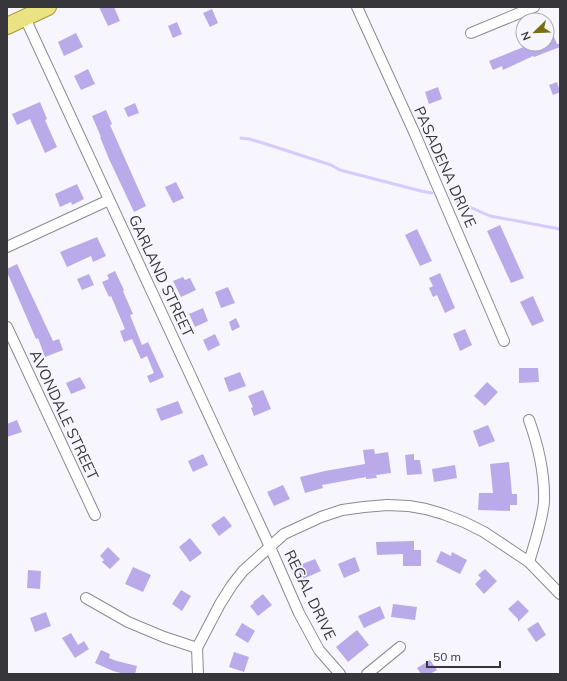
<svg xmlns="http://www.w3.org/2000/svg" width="567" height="681" font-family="Mulish,sans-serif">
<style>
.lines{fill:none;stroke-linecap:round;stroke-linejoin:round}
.stream{stroke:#d7cafe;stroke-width:3}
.building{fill:#bbaaea}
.street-casing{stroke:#8c8a92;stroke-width:12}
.primary-casing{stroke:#a49a34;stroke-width:18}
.street{stroke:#fff;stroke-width:10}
.primary{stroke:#ebe383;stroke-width:16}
.labels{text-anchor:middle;stroke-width:3;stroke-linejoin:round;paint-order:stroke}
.street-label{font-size:15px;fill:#37363a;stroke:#f7f5fe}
</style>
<rect width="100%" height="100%" fill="#f7f5fe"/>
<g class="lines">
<path class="stream" d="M 241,138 L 249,139 L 263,143 L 331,165 L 340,170 L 421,191 L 432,193
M 456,201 L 490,216 L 560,229"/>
</g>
<path class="building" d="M 99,7 L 114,7 L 120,21 L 108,26 Z
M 212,9 L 218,23 L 210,27 L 203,13 Z
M 547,20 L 557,44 L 560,44 L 560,47 L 534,57 L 533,56 L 503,70 L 502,66 L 493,70 L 489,61 L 531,44 L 547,44 Z
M 177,22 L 182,34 L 173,38 L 168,26 Z
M 76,33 L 83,47 L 64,56 L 58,42 Z
M 88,69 L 95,84 L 81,90 L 74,76 Z
M 557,82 L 560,92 L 553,95 L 549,85 Z
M 438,87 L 442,99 L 429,104 L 425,92 Z
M 40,102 L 47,119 L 45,120 L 57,147 L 45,153 L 30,119 L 17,125 L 12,114 Z
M 135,103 L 139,113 L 128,117 L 124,108 Z
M 106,110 L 112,124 L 110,125 L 146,206 L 134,212 L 109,159 L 100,137 L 101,137 L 92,116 Z
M 176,182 L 184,198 L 173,203 L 165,187 Z
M 77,184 L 84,199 L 72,205 L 71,202 L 60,207 L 55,194 Z
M 500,225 L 524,278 L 511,283 L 487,231 Z
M 417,229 L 432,261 L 420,266 L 405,235 Z
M 97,237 L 106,256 L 93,262 L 91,256 L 67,267 L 60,252 Z
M 17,264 L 53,341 L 59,339 L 63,350 L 45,357 L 38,338 L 36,339 L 7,272 L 7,269 Z
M 115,271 L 124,290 L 123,291 L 133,314 L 130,315 L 142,345 L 148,342 L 164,377 L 150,383 L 147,376 L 154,373 L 147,356 L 141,359 L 132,339 L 124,342 L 120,331 L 125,329 L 111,296 L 109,297 L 102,282 L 109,279 L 107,275 Z
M 440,273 L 455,308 L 445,313 L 437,295 L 433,297 L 429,288 L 433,286 L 429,278 Z
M 89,274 L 94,285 L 82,290 L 77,279 Z
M 183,277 L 185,280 L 190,278 L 196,290 L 181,297 L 173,281 Z
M 228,287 L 235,303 L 221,308 L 215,292 Z
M 533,296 L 544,321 L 532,326 L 520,302 Z
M 203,308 L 208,321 L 195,327 L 189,314 Z
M 236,318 L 240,327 L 232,331 L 229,322 Z
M 465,329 L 472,345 L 460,351 L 453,334 Z
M 215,334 L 220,345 L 208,351 L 203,340 Z
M 519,368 L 538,368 L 539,382 L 519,383 Z
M 240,372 L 246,386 L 229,392 L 224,378 Z
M 80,377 L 86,388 L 71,394 L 66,383 Z
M 487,382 L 498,392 L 485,406 L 474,396 Z
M 263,390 L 271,409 L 254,416 L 251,408 L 253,407 L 248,396 Z
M 178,401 L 183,413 L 161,421 L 156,409 Z
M 17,420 L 22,432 L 7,437 L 7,424 Z
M 488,425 L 495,441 L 479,447 L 473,431 Z
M 374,449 L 375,454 L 388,452 L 391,473 L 376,475 L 377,478 L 366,479 L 366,477 L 322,485 L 323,488 L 305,493 L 300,477 L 325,471 L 365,464 L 363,450 Z
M 203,454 L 208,465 L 193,472 L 188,461 Z
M 414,454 L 414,460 L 420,460 L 422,474 L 407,475 L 405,455 Z
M 509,462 L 512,494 L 517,494 L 517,505 L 510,505 L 510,511 L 478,510 L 479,493 L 493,493 L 490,464 Z
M 455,465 L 457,478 L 434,482 L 432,469 Z
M 283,485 L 290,499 L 274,506 L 267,492 Z
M 224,516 L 232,526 L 219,536 L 211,525 Z
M 190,538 L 202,553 L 190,562 L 179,547 Z
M 414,541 L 414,550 L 421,550 L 421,566 L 403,566 L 403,554 L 377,555 L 376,542 Z
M 108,547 L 120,559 L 110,569 L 102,562 L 104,560 L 100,556 Z
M 441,551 L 451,556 L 452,552 L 467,560 L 460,574 L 436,562 Z
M 355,557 L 360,571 L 344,578 L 338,564 Z
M 315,559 L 321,571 L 303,579 L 297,566 Z
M 133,567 L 151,575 L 143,592 L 125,584 Z
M 485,569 L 497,581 L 484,594 L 475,584 L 481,578 L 478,575 Z
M 28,570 L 41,571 L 40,589 L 27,588 Z
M 181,590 L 191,596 L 182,611 L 172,604 Z
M 263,594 L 272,605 L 258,616 L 250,606 L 254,603 L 253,602 Z
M 518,600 L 529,611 L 518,622 L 518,619 L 508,609 Z
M 393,604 L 417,607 L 415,620 L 391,617 Z
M 380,606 L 385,618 L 364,628 L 358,616 Z
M 46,612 L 51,626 L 35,632 L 30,618 Z
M 538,622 L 546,635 L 536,642 L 527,629 Z
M 242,623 L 255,631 L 248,643 L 235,635 Z
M 357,630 L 369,645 L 348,662 L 336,647 Z
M 71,633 L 78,645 L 84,641 L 89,649 L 75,658 L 62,638 Z
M 101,650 L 110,654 L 109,658 L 117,661 L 137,666 L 135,674 L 125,674 L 113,671 L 95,663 Z
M 234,652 L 249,657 L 244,672 L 229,667 Z
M 430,660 L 437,670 L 430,674 L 421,674 L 417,668 Z"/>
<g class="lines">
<defs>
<path id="street" d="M 357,7 L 415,134 L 504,341
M 25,18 L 270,547 L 299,613 L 319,650 L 340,674
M 471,33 L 534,7
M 7,247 L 109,200
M 7,327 L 95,515
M 529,562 C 535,542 542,522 544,502 C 545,474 538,445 529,420
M 86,598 L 128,622 L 164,637 L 197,648
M 198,674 L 197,648 L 220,604 L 232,585 L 243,571 L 284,534 L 321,517 L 342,510 L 364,507 L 387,505 L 409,506 L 426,509 L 443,514 L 464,522 L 484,532 L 529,562 L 560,594
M 367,674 L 400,647"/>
<path id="primary" d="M 7,26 L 48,7"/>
</defs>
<use href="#street" class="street-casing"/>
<use href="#primary" class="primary-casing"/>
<use href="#street" class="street"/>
<use href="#primary" class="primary"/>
</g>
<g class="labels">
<g class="street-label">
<text transform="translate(445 167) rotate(66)" y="5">PASADENA DRIVE</text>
<text transform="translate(161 276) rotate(65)" y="5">GARLAND STREET</text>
<text transform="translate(64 415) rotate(65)" y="5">AVONDALE STREET</text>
<text transform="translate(310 595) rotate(64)" y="5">REGAL DRIVE</text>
</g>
</g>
<rect width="567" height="681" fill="none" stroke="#37363a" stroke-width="16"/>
<g transform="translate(535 32) rotate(247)"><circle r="19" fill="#f7f5fe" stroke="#aaa9b0"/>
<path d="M0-3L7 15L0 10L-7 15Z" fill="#787010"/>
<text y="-6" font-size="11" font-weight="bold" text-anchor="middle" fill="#37363a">N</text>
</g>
<path d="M427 661v6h73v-6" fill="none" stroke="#37363a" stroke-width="2"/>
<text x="433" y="661" font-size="12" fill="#37363a" stroke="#f7f5fe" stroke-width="3" paint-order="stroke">50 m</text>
</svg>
